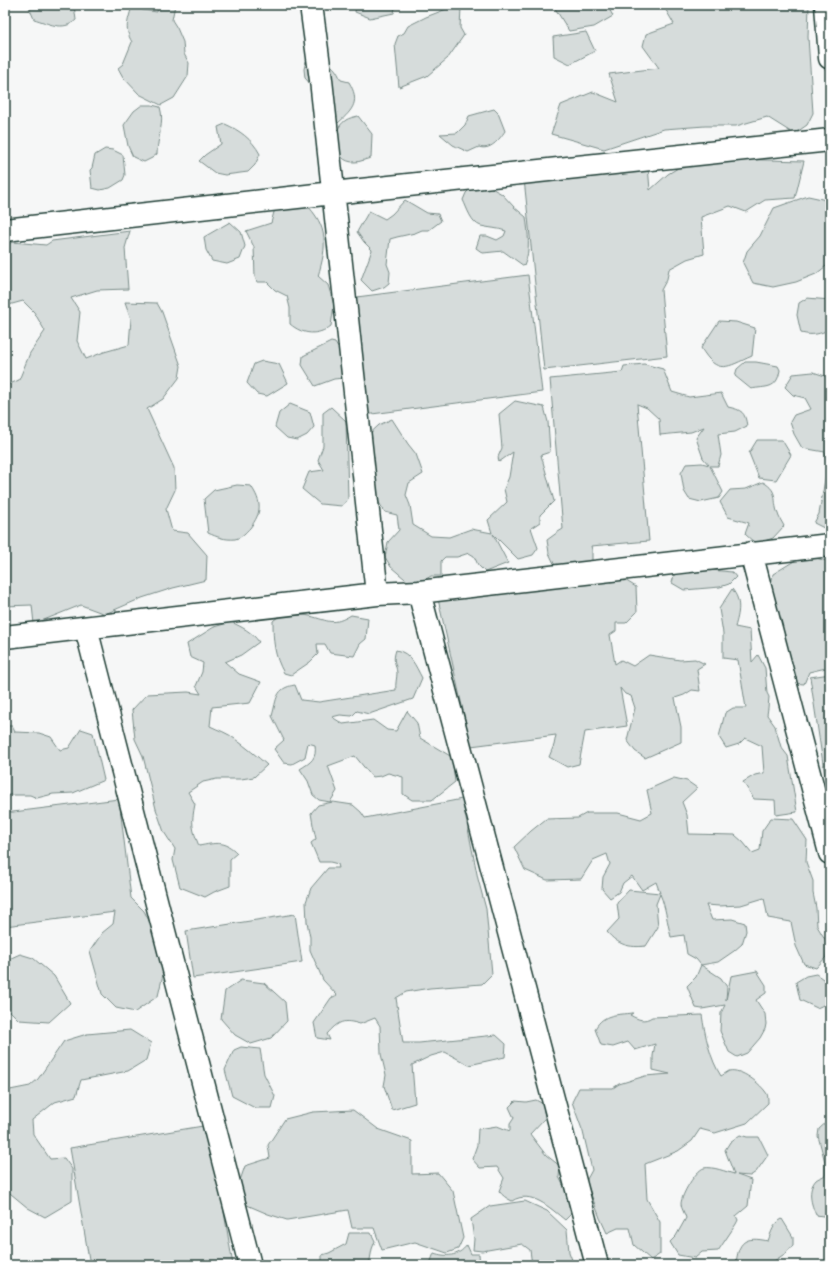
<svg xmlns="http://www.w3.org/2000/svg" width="835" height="1270" font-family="'Indie Flower',sans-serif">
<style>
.green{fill:#d6dcdb;stroke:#7a8c88}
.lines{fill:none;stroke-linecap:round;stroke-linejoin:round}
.minor-casing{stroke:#1f3d34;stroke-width:25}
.minor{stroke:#fff;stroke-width:22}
</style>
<rect width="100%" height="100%" fill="#f6f7f7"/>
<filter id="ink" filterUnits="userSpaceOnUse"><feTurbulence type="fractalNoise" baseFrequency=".025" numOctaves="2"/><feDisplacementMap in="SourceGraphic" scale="8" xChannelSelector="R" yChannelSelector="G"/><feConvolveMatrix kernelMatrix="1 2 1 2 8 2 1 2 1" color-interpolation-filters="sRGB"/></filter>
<g filter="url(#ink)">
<path class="green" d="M 28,5 L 74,5 L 76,20 C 63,32 48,23 34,19 Z
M 132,5 L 143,10 L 157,12 L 158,5 L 175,5 L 172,20 L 177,28 L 183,42 L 184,54 L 189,63 L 188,76 L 174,98 L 161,105 L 139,94 L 123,77 L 118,68 L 123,64 L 132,42 C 123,27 129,20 132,5 Z
M 356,5 L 394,5 L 395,8 L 394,13 L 370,18 L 355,12 Z
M 553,5 L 607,5 L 613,16 L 594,27 L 569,31 Z
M 663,5 L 809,5 L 808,37 L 813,113 L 807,125 L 794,134 L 767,117 L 736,126 L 705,126 L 664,129 L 604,149 L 551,134 L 561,105 L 593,92 L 618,102 L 609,74 L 659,68 L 643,46 L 646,34 L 674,24 Z
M 454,6 L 461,7 L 460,28 L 464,35 L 462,38 L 448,58 L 427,76 L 399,87 L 395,44 L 398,36 L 404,33 L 408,26 L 426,17 Z
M 586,32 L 595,51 L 570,64 L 554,56 L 553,37 Z
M 306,61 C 325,61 333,61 341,80 L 349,82 C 360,101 354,109 338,123 L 331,120 L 313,87 L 305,78 L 304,69 Z
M 142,105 L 152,105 L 160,107 C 165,123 157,138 157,154 L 152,158 L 144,162 L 133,157 L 128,146 L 124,125 L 134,111 Z
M 494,109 L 498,113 L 505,131 C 499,140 490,151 479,147 L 468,152 L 453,145 L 440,134 L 457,133 L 465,125 L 469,116 Z
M 358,116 L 372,134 L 371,158 C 366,159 360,162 355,162 C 333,163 329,131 346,120 C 349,118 354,117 358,116 Z
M 225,124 C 239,130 252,139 260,154 L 255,165 L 248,172 L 225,175 L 215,173 L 199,161 L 205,155 L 221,144 L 218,127 Z
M 105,149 L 113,150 L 123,155 L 125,175 L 123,180 L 110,188 L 100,190 L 92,188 L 90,170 L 92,168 L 95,155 Z
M 695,158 L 804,161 L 795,198 L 765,200 L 746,212 L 730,206 L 701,217 L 704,254 L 687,259 L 669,269 L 667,279 L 661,290 L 667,356 L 544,370 L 524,179 L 648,166 L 650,190 L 668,174 Z
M 475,184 L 488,186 L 502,194 L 514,207 L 526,217 C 528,233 531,250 524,266 L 503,251 L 483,253 L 476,248 L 480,236 L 487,236 L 497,240 L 504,236 L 506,231 C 497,228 489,228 481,226 C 471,223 467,208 463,200 L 466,193 Z
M 808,196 L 822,199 L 830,204 L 830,263 L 816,274 L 796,282 L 773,287 L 753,283 L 743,263 L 747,251 L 760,236 L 774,208 Z
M 405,200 L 427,213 L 438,214 L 441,221 L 429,230 L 422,230 L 415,233 L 397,237 L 390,239 L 387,264 L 390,272 L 389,283 L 384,287 L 372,291 L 361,280 L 372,250 L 364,242 L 357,232 L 369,211 L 385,219 L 392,214 Z
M 305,203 C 329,227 327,246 318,276 L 328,285 L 334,305 L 331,326 C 318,336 303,335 290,324 L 290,308 L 287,296 L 275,290 L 267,282 L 257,282 L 255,277 L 254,247 L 246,231 L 271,223 L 274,212 L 285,205 Z
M 230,222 L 241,232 L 245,246 L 240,259 L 227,264 L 212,261 L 206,250 L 204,237 Z
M 130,231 L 125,248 L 128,289 L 97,290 L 71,298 L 80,312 L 77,341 L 86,359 L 104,352 L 129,345 L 131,319 L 125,302 L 157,303 L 162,312 L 181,366 L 179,378 L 163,399 L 147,409 L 174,468 L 175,490 L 166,509 L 172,531 L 188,533 L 207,555 L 206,580 L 173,588 L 142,598 L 105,614 L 81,605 L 34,624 L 32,605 L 5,606 L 5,386 L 19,380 L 30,353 L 45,331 L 34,312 L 23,301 L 5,306 L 5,247 L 12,242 L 46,245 L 52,241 Z
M 528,275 L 542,392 L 364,415 L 349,298 Z
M 807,298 L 830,300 L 830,329 C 820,334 813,336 801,333 L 797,315 L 799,303 Z
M 719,321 L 736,322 L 755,328 L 752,356 C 727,367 718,376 701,348 Z
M 331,342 L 335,343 L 340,351 C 338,362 342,367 344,378 L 334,379 L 315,386 L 302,365 L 303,356 Z
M 262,361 L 279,364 L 288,383 L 267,396 L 257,394 L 247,383 L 254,364 Z
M 745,362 L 756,362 L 778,366 L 780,370 C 777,390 766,386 751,389 L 735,376 L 737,369 Z
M 644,364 L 663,369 L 672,392 L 689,397 L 721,393 L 728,407 C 742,410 745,412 747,426 L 735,432 L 718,434 L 721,455 L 718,466 L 710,466 L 723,492 L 719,498 L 701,502 L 689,499 L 684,491 L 681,473 L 686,464 L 702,463 L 709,465 L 703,458 L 696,438 L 704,427 L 691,432 L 660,435 L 659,419 L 647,408 L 637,404 L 649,541 L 591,546 L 592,550 L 592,561 L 583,567 L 558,572 L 549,553 L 547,540 L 558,532 L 563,529 L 550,379 L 622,372 L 624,366 Z
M 813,372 L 828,377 L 830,379 L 830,531 L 814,523 L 819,514 L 827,468 L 825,452 L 802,448 L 794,434 L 790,422 L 794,415 L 811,409 L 805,398 L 793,395 L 785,387 L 793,374 Z
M 515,401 L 544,407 L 548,422 L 550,452 L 541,455 L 554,501 L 540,515 L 540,522 L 531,528 L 538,548 L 533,555 L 518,559 L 493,534 L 508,563 L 485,572 L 478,565 L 474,556 L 469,553 L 457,557 L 445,557 L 441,561 L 441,576 L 431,576 L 421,582 L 412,585 L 391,567 L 385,557 L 388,542 L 399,530 L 397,515 L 385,512 L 378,501 L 375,493 L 365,438 L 379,425 L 392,419 L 408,444 L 416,454 L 423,474 L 409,483 L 406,495 L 410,505 L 413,525 L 431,536 L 449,537 L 471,529 L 492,533 L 488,520 L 507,502 L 504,489 L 509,477 L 513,452 L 499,462 L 498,457 L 502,448 L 499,414 Z
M 290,404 L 310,412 L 314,427 L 307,435 L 297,440 L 287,438 L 275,427 L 279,413 Z
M 331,407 L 346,421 L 348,499 L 342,506 L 320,504 L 302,489 L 309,472 L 324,470 L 318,460 L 323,446 L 323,413 Z
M 757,440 L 782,440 L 791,455 L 776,480 L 759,478 L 749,453 Z
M 763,482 C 780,492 772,500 778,514 C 779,518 782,522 784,526 L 773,538 L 756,544 L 745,534 L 749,523 L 728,517 L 720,502 L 730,490 L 746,489 Z
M 237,485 L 251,486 C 262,503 262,512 250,528 C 246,532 241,538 235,539 C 225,540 217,537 208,533 L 204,499 L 214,490 Z
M 804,555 L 827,561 L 830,564 L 830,667 L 809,672 L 804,684 L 791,683 L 770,590 L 773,574 Z
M 699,569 L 732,572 L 736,577 L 729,584 L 720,587 L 684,590 L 672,583 L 675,571 Z
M 620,577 L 636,587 L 637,612 L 626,623 L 616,623 L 616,631 L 610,635 L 615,664 L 621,660 L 633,666 L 649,655 L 680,660 L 695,659 L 705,664 L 697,669 L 700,691 L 692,690 L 684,695 L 675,698 L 681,727 L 681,742 L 645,758 L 635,751 L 627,740 L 635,708 L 631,696 L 625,694 L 620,688 L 627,726 L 585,732 L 579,764 L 567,767 L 549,757 L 554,745 L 556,735 L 471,746 L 438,599 Z
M 732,589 C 742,601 739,613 735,627 L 750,630 L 752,662 L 758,655 L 765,668 L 767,693 L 769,697 L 768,708 L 767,715 L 775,726 L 781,747 L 788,756 L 797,812 L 776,815 L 775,800 L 754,799 L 743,782 L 755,775 L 764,773 L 762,746 L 745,738 L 739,744 L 726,748 L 719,737 L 725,713 L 733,708 L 746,708 L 738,660 L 723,658 L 723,633 L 719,609 Z
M 294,615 C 299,615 305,615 310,616 C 329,621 333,626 351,615 L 368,618 L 366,639 L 360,644 L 354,656 L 330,653 L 325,644 L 317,644 L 318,654 L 310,662 L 291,675 L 284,673 C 274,656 273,640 273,621 L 279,616 Z
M 231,622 C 242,627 252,632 259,642 L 241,655 L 225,662 L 239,674 L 261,682 L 250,703 L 212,707 L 210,726 C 218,730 228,733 235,739 C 246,747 257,756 267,765 L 254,777 L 241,779 L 217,779 L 203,782 L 188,792 L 195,804 C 191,824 192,828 199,846 C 215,843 225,840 237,853 L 230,859 L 230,886 L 214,892 L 205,897 L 180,887 L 173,860 L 175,849 L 164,832 L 156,809 L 143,756 L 135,739 L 132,710 L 147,694 L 188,692 L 201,694 L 196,686 L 202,672 L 203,663 L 190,657 L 187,644 L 214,627 Z
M 396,650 C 411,653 415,665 422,678 L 413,699 L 369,714 L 357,711 L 352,716 L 340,715 L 332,717 L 343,724 L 373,720 L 387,730 L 396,731 L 407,711 L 417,723 L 420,738 L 452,757 L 455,782 L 432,800 L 412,800 L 403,794 L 403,777 L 388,773 L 381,776 L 372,777 L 355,756 L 328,766 L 337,791 L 330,802 L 319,800 L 313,795 L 308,781 L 300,769 C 311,762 317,759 315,745 L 308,743 L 305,757 L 292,764 L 284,763 L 274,749 L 284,740 L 272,716 C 277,699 275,688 295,685 L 301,700 L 319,702 L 396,690 C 395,684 397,678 397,673 C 396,662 392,662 396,650 Z
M 830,674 L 830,790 L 827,790 L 810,677 Z
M 5,726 L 12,726 L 15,732 L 39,733 L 51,737 L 60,750 L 69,748 L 81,729 L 93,733 L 104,780 L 73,793 L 53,794 L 37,798 L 30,795 L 5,795 Z
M 674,778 L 687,781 L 697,788 L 682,802 L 687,815 L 689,834 L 735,835 L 743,842 L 752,853 L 760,850 L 762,831 L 771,818 L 793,819 L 807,840 L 806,862 L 813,881 L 813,893 L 816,908 L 817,926 L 828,944 L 826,957 L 816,968 L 804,964 L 796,946 L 791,922 L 768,918 L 764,898 L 741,905 L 719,906 L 706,905 L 712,920 L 732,919 L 745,923 L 746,931 L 742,944 L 734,951 L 718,962 L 701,965 L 721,978 L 727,987 L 726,1000 L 731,976 L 757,971 L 766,985 L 766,993 L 756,1000 L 765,1014 L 766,1024 L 765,1029 L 760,1038 L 747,1053 L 737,1057 L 729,1052 L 720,1031 L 721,1013 L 725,1005 L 702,1009 L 696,1008 L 687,986 L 696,977 L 701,965 L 696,959 L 687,954 L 684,935 L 671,937 C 667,922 666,908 660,894 L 656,904 L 658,927 L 646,946 C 629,948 618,945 607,932 L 619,919 L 617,903 L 629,890 L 660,893 L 656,882 L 642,890 L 632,876 L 623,883 L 619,892 L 610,898 L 602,889 L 603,877 L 610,864 L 607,854 L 593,860 L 581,879 L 547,880 L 525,870 L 514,847 L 531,831 L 546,819 L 578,818 L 587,813 L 618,813 L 641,819 L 652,813 L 647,790 Z
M 119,799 L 131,898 L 144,911 L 160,942 L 164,970 L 158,996 L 135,1012 L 116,1008 L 102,994 L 90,951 L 102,933 L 113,924 L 115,912 L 5,926 L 5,813 Z
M 462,799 L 478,879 L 486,909 L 492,974 L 482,984 L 430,988 L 406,992 L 396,998 L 403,1043 L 419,1043 L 496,1035 L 506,1044 L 505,1057 L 469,1065 L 445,1052 L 431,1056 L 412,1065 L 415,1103 L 392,1110 L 384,1086 L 386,1075 L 381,1054 L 380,1026 L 375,1018 L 360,1024 C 343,1019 339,1021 327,1034 L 330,1040 L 317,1038 L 314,1023 L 331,998 L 337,995 L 323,980 L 310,950 L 310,937 L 307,922 L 306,902 L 311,888 L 328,868 L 339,868 L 338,864 L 330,862 L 319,862 L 311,843 L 316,839 L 313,825 L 311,813 L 318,805 L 333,802 L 353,805 L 361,812 L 365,818 Z
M 295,914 L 302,962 L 193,978 L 186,931 Z
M 20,954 L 33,958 L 54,976 L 70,1003 L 49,1022 L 19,1020 L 5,1006 L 5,986 L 9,978 L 7,970 L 9,959 Z
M 816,974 L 830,984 L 830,1002 L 817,1008 L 800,1000 L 796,982 L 806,976 Z
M 241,980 L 264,983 L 285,1002 L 287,1021 L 271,1038 L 251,1044 L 235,1035 L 221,1019 L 225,991 Z
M 633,1013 L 630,1015 C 639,1020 644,1022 652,1017 L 702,1015 C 705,1035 710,1059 721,1076 C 723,1075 727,1072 729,1071 C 741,1068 761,1084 767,1094 C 768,1096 768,1100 768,1103 L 747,1123 L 715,1133 L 700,1129 L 692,1141 L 678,1151 L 645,1164 L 647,1199 L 660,1222 L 660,1254 L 651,1260 L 634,1245 L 630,1228 L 618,1228 L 607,1233 L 600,1218 L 586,1181 L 592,1170 L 583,1132 L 572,1102 L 579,1088 L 613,1088 L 619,1084 L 645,1076 L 670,1074 L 653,1070 L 653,1056 L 655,1044 L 635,1050 L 628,1042 L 613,1047 L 601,1045 L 595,1029 C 603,1013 618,1015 633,1013 Z
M 130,1030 L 151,1043 L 146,1060 L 128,1071 L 81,1080 L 76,1096 L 55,1102 L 32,1120 L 33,1134 L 50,1159 L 64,1158 L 72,1169 L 72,1201 L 45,1217 L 28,1208 L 5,1189 L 5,1091 L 30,1086 L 38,1079 L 64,1041 L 87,1034 Z
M 241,1047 L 260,1049 L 264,1074 L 275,1096 L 272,1108 L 255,1108 L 232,1096 L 225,1070 L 234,1050 Z
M 536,1100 L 543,1104 L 545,1118 L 530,1134 L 546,1155 L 560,1166 L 559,1177 L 570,1198 L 572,1213 L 565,1220 C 550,1208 531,1189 512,1201 C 506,1198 503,1196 499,1191 L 504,1178 L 497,1167 L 480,1168 L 472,1159 L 477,1145 L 478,1129 L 497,1126 L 510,1131 L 510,1124 L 514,1118 L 509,1107 L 515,1101 L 526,1102 Z
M 353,1110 L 378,1129 L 412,1141 L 412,1174 L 438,1173 L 453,1191 L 463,1238 L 458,1249 L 447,1253 L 415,1242 L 382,1250 L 374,1228 L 352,1228 L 348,1210 L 287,1220 L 268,1214 L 247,1205 L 237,1189 L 245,1166 L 270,1158 L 268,1145 L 285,1119 L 313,1112 Z
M 830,1119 L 830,1178 L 828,1178 L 830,1179 L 830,1213 L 823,1216 L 816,1215 C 811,1204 807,1190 816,1180 C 818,1178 823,1177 825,1175 L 825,1162 L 818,1136 L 819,1129 Z
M 209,1125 L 233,1265 L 90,1265 L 70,1148 Z
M 740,1135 L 747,1137 L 759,1137 L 768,1155 L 756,1172 L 750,1176 L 737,1175 L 751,1180 L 748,1206 L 736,1216 L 738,1220 L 736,1224 L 718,1251 L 702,1252 L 695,1258 L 678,1255 L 670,1242 L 676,1236 L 686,1218 C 685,1214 681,1208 681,1204 C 681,1195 696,1170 704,1168 C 712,1166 727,1172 734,1174 L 725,1150 L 730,1142 Z
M 525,1201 L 547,1211 L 567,1230 L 569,1252 L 574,1265 L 532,1265 L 530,1250 L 522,1244 L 482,1251 L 473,1250 L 474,1239 L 471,1219 L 490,1206 Z
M 782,1219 L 793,1237 L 793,1245 L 786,1253 L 768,1265 L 736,1265 C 738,1241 745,1236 768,1241 C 771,1233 773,1224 782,1219 Z
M 349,1233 L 371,1233 L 375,1241 L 372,1249 L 369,1265 L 322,1265 L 322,1255 L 329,1253 L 346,1244 Z
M 467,1245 L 471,1254 L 479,1254 L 480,1265 L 431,1265 L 431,1261 L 434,1253 C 446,1257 458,1257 467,1245 Z"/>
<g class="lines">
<defs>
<path id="minor" d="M 311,5 L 321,80 L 377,594
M 826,5 L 830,58
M 5,230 L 333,193 L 830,140
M 751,553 L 830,853
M 419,592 L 597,1265
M 86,628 L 250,1265
M 5,637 L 377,594 L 419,592 L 830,545"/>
</defs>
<use href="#minor" class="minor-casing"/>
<use href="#minor" class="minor"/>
</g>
</g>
<rect width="835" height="1270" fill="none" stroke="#fff" stroke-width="20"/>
<rect x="10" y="10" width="815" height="1250" fill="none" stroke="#1f3d34" stroke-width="1.5" filter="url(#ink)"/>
</svg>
